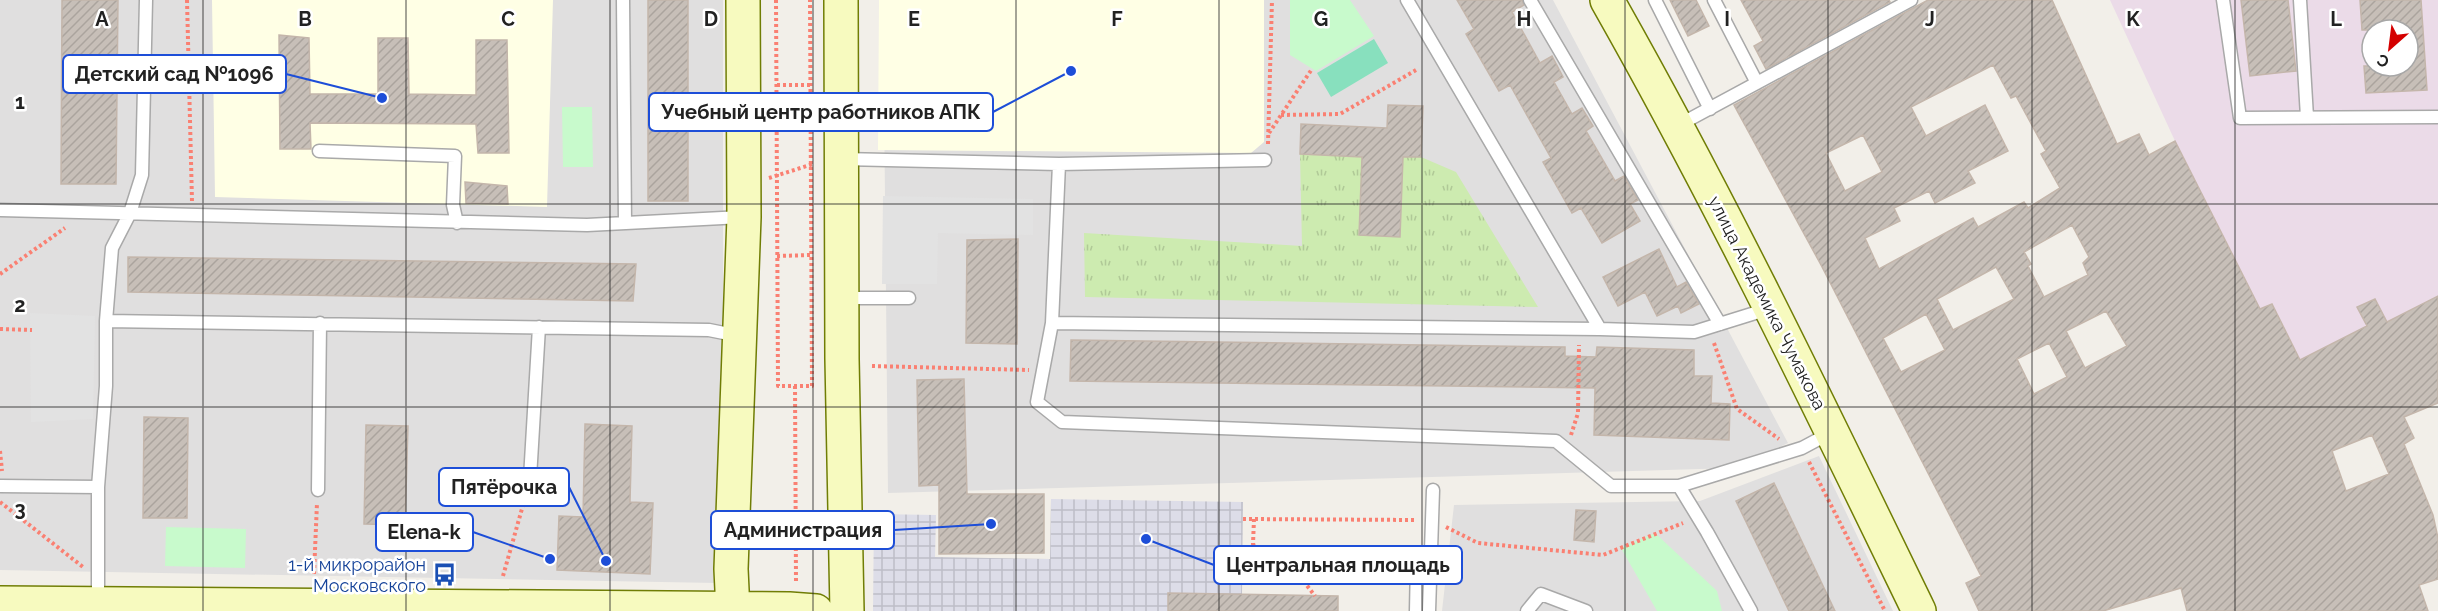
<svg xmlns="http://www.w3.org/2000/svg" width="2438" height="611" font-family="Raleway,sans-serif">
<style>
.residential{fill:#e0dfdf}
.industrial{fill:#ebdbe8;fill-rule:evenodd}
.education{fill:#ffffe5}
.grass{fill:url(#grass-tufts)}
.park{fill:#c8facc}
.pitch{fill:#88e0be}
.parking{fill:#e2e2e2}
.plaza{fill:url(#plaza-grid)}
.building{fill:url(#building-hatch);stroke:#c4b6ab;stroke-width:1.5;fill-rule:evenodd}
.lines{fill:none;stroke-linecap:round;stroke-linejoin:round}
.lane-casing{stroke:#a9a9a9;stroke-width:15}
.secondary-casing{stroke:#707d05;stroke-width:36}
.path{stroke:#fa8072;stroke-width:4;stroke-dasharray:3 3;stroke-linecap:butt}
.lane{stroke:#fff;stroke-width:12}
.secondary{stroke:#f7fabf;stroke-width:33}
.grid{fill:none;stroke:#222;stroke-width:1.5;stroke-opacity:0.55}
.labels{text-anchor:middle;stroke-width:5;stroke-linejoin:round;paint-order:stroke}
.street-label{font-size:18px;fill:#222;stroke:#fff}
.transit-label{font-size:18px;fill:#164399;stroke:#fff;text-anchor:end}
.grid-label{font-size:20px;text-anchor:middle;font-weight:bold;fill:#222;stroke:#fff;stroke-width:5;stroke-linejoin:round;paint-order:stroke}
.leader{fill:none;stroke:#1d4ed8;stroke-width:2}
.callout-dot{fill:#1d4ed8;stroke:#fff;stroke-width:2}
.callout{fill:#fff;stroke:#1d4ed8;stroke-width:2}
.callout-label{font-size:20px;text-anchor:middle;font-weight:bold;fill:#222}
</style>
<defs>
<pattern id="grass-tufts" width="24" height="20" patternUnits="userSpaceOnUse" patternTransform="scale(1.5)"><rect width="24" height="20" fill="#cdebb0"/><path d="M3 7l-1-3M5 7V3M7 7l1-3M15 17l-1-3M17 17v-4M19 17l1-3" fill="none" stroke="#b0c997"/></pattern>
<pattern id="plaza-grid" width="8" height="8" patternUnits="userSpaceOnUse" patternTransform="scale(1.5)"><rect width="8" height="8" fill="#dddde8"/><path d="M0 4h8M4 0v8" fill="none" stroke="#bdbdc7"/></pattern>
<pattern id="building-hatch" width="6" height="6" patternUnits="userSpaceOnUse" patternTransform="scale(1.5)"><rect width="6" height="6" fill="#c7bfb8"/><path d="M-1 1l2-2M0 6l6-6M5 7l2-2" fill="none" stroke="#aba49e"/></pattern>
</defs>
<rect width="100%" height="100%" fill="#f2efe9"/>
<path class="residential" d="M 0,0 L 723,0 L 723,567 L 717,583 L 0,570 Z
M 883,0 L 1553,0 L 1788,443 L 1734,468 L 888,493 Z
M 1819,456 L 1893,611 L 1442,611 L 1454,505 L 1700,501 Z"/>
<path class="industrial" d="M 2110,0 L 2438,0 L 2438,296 L 2387,322 L 2374,299 L 2358,307 L 2367,326 L 2292,364 L 2294,347 L 2272,304 L 2260,309 L 2175,141 ZM 2372,30 L 2408,30 L 2408,66 L 2372,66 Z"/>
<path class="education" d="M 212,0 L 553,0 L 547,207 L 215,197 Z
M 879,0 L 1264,0 L 1264,142 L 1251,153 L 878,150 Z"/>
<path class="grass" d="M 1300,154 L 1362,157 L 1400,237 L 1403,157 L 1421,157 L 1456,172 L 1538,307 L 1085,297 L 1084,233 L 1302,246 Z"/>
<path class="park" d="M 1290,0 L 1350,0 L 1374,36 L 1316,71 L 1290,55 Z
M 562,107 L 592,107 L 593,167 L 563,167 Z
M 166,527 L 246,529 L 245,568 L 165,566 Z
M 1655,533 L 1717,591 L 1722,611 L 1657,611 L 1621,548 Z"/>
<path class="pitch" d="M 1374,39 L 1388,63 L 1331,97 L 1317,73 Z"/>
<path class="parking" d="M 883,196 L 1033,199 L 1033,235 L 938,233 L 937,284 L 882,284 Z
M 30,313 L 95,316 L 93,419 L 31,422 Z"/>
<path class="plaza" d="M 1051,499 L 1243,502 L 1242,595 L 1168,594 L 1168,611 L 873,611 L 874,514 L 936,515 L 935,557 L 1050,559 Z"/>
<path class="building" d="M 62,0 L 118,0 L 116,184 L 61,184 Z
M 648,0 L 688,0 L 688,201 L 648,201 Z
M 1457,0 L 1522,0 L 1524,5 L 1512,12 L 1540,63 L 1552,56 L 1563,77 L 1554,82 L 1572,114 L 1582,108 L 1593,126 L 1586,131 L 1615,181 L 1624,176 L 1638,200 L 1630,204 L 1640,221 L 1602,243 L 1581,208 L 1572,213 L 1543,162 L 1551,158 L 1510,85 L 1499,91 L 1466,34 L 1474,29 Z
M 1670,0 L 1696,0 L 1709,26 L 1688,36 Z
M 1741,0 L 1889,0 L 1890,2 L 1766,69 L 1754,46 L 1763,41 Z
M 1928,0 L 2052,0 L 2117,144 L 2139,134 L 2149,155 L 2175,141 L 2260,309 L 2272,304 L 2300,360 L 2367,326 L 2357,307 L 2375,299 L 2387,322 L 2438,296 L 2438,403 L 2404,417 L 2414,438 L 2404,444 L 2433,515 L 2438,538 L 2438,579 L 2419,585 L 2428,611 L 2187,611 L 2181,588 L 2103,611 L 1979,611 L 1966,583 L 1981,576 L 1821,265 L 1734,105 ZM 1993,65 L 2011,98 L 2016,96 L 2046,151 L 2041,154 L 2060,188 L 2028,208 L 2024,202 L 1978,227 L 1973,218 L 1879,269 L 1865,238 L 1900,221 L 1894,208 L 1929,191 L 1935,203 L 1975,183 L 1968,171 L 2008,151 L 1985,105 L 1926,136 L 1911,107 ZM 1863,135 L 1882,172 L 1845,191 L 1826,153 ZM 2072,225 L 2089,257 L 2083,263 L 2088,275 L 2044,297 L 2028,266 L 2031,264 L 2024,252 ZM 1996,267 L 2014,299 L 1953,330 L 1937,299 ZM 2106,311 L 2127,346 L 2085,368 L 2066,331 ZM 1926,314 L 1945,350 L 1901,372 L 1883,338 ZM 2049,343 L 2067,377 L 2034,394 L 2017,359 ZM 2372,435 L 2389,474 L 2346,491 L 2332,451 Z
M 2241,0 L 2288,0 L 2296,71 L 2250,76 Z
M 2360,0 L 2421,0 L 2427,90 L 2366,93 L 2364,66 L 2408,66 L 2408,30 L 2362,30 Z
M 279,35 L 309,38 L 310,94 L 378,94 L 378,38 L 408,38 L 409,94 L 476,95 L 476,40 L 507,40 L 509,153 L 478,153 L 476,124 L 310,123 L 311,149 L 280,149 Z
M 1388,105 L 1423,106 L 1421,157 L 1403,157 L 1400,237 L 1359,235 L 1362,157 L 1300,154 L 1301,124 L 1387,128 Z
M 465,182 L 507,186 L 508,204 L 466,203 Z
M 1018,239 L 1017,344 L 966,343 L 967,240 Z
M 1659,249 L 1677,287 L 1686,282 L 1699,304 L 1681,313 L 1678,306 L 1657,316 L 1645,292 L 1618,306 L 1603,277 Z
M 128,257 L 636,264 L 633,301 L 128,292 Z
M 1071,340 L 1565,347 L 1565,356 L 1596,357 L 1597,347 L 1694,350 L 1694,376 L 1712,376 L 1711,403 L 1730,404 L 1729,440 L 1594,435 L 1595,388 L 1070,381 Z
M 964,379 L 967,494 L 1044,494 L 1044,553 L 939,554 L 939,485 L 919,486 L 917,380 Z
M 144,417 L 188,418 L 187,518 L 143,518 Z
M 585,424 L 632,426 L 630,502 L 653,503 L 650,574 L 557,570 L 559,516 L 583,517 Z
M 366,425 L 408,426 L 405,525 L 364,524 Z
M 1774,483 L 1835,611 L 1789,611 L 1736,501 Z
M 1576,510 L 1596,511 L 1594,542 L 1574,540 Z
M 1168,593 L 1338,596 L 1338,611 L 1168,611 Z"/>
<g class="lines">
<defs>
<path id="lane" d="M 623,0 L 625,223
M 1407,0 L 1600,329
M 1530,0 L 1720,324
M 1655,0 L 1710,109
M 1714,0 L 1757,83
M 2223,0 L 2240,118 L 2438,117
M 2300,0 L 2307,117
M 1677,126 L 1911,0
M 319,151 L 455,156 L 453,205 L 457,223
M 843,159 L 1059,164 L 1052,323 L 1037,402 L 1062,422 L 1556,441 L 1611,486 L 1679,486 L 1802,448 L 1832,432
M 1059,164 L 1265,160
M 0,210 L 587,225 L 742,217
M 844,298 L 909,298
M 106,321 L 709,330 L 739,336
M 1052,323 L 1600,329 L 1694,332 L 1768,309
M 530,478 L 539,327
M 0,486 L 98,487
M 1679,486 L 1707,532 L 1751,611
M 318,490 L 320,323
M 1355,560 L 1417,561 L 1416,611
M 98,603 L 98,487 L 106,386 L 106,321 L 112,248 L 130,213 L 142,175 L 146,0
M 1429,611 L 1433,490
M 1527,611 L 1541,594 L 1586,611"/>
<path id="secondary" d="M 841,0 L 842,359 L 847,611
M 1607,0 C 1720,199 1819,405 1919,611
M 0,603 L 789,609 L 816,611
M 733,611 L 731,569 L 744,217 L 743,0"/>
</defs>
<use href="#lane" class="lane-casing"/>
<use href="#secondary" class="secondary-casing"/>
<path class="path" d="M 187,0 L 192,201
M 776,0 L 778,386 L 812,386 L 810,0
M 777,85 L 810,85
M 1281,115 L 1340,114 L 1416,70
M 1269,133 L 1312,69
M 1268,144 L 1272,0
M 769,178 L 813,164
M 777,256 L 811,255
M 0,274 L 65,228
M 0,329 L 32,330
M 1714,343 L 1737,409 L 1779,439
M 872,366 L 1029,370
M 795,386 L 796,582
M 1571,435 L 1578,413 L 1579,345
M 0,451 L 2,471
M 1809,462 L 1885,611
M 0,502 L 83,567
M 1243,519 L 1417,520
M 1254,519 L 1253,544 L 1261,554 L 1292,566 L 1315,596
M 1446,527 L 1478,543 L 1603,555 L 1683,523
M 1292,566 L 1339,562
M 314,574 L 317,503
M 503,576 L 527,491"/>
<use href="#lane" class="lane"/>
<use href="#secondary" class="secondary"/>
</g>
<path class="grid" d="M 203,0 L 203,611M 406,0 L 406,611M 610,0 L 610,611M 813,0 L 813,611M 1016,0 L 1016,611M 1219,0 L 1219,611M 1422,0 L 1422,611M 1625,0 L 1625,611M 1828,0 L 1828,611M 2032,0 L 2032,611M 2235,0 L 2235,611M 0,204 L 2438,204M 0,407 L 2438,407"/>
<defs>
<symbol id="bus-bare" viewBox="-9 -9 18 18"><path d="M-5-6H5V4H4V6H2V4H-2V6H-4V4H-5ZM-3.5-4V0h7V-4ZM-3.5 1.2v1.5H-2V1.2ZM2 1.2v1.5H3.5V1.2Z" fill="#1a4fb4" stroke="#fff" stroke-width="2.5" paint-order="stroke"/></symbol>
</defs>
<g fill-rule="evenodd">
<use href="#bus-bare" x="428" y="558" width="33" height="33"/>
</g>
<g class="labels">
<g class="street-label">
<text transform="translate(1767 303) rotate(63)" y="6">улица Академика Чумакова</text>
</g>
<g class="transit-label">
<text x="426" y="571">1-й микрорайон<tspan x="426" dy="21">Московского</tspan></text>
</g>
</g>
<g class="grid-label">
<text x="102" y="26">A</text>
<text x="305" y="26">B</text>
<text x="508" y="26">C</text>
<text x="711" y="26">D</text>
<text x="914" y="26">E</text>
<text x="1117" y="26">F</text>
<text x="1321" y="26">G</text>
<text x="1524" y="26">H</text>
<text x="1727" y="26">I</text>
<text x="1930" y="26">J</text>
<text x="2133" y="26">K</text>
<text x="2336" y="26">L</text>
<text x="20" y="109">1</text>
<text x="20" y="312">2</text>
<text x="20" y="516">3</text>
</g>
<path class="leader" d="M382 98L286 74M1071 71L993 112M606 561L569 487M991 524L894 530M550 559L473 532M1146 539L1214 565"/>
<g class="callout-dot">
<circle cx="382" cy="98" r="6"/>
<circle cx="1071" cy="71" r="6"/>
<circle cx="606" cy="561" r="6"/>
<circle cx="991" cy="524" r="6"/>
<circle cx="550" cy="559" r="6"/>
<circle cx="1146" cy="539" r="6"/>
</g>
<g class="callout">
<rect x="63" y="55" width="223" height="38" rx="6"/>
<rect x="649" y="93" width="344" height="38" rx="6"/>
<rect x="439" y="468" width="130" height="38" rx="6"/>
<rect x="711" y="511" width="183" height="38" rx="6"/>
<rect x="376" y="513" width="97" height="38" rx="6"/>
<rect x="1214" y="546" width="248" height="38" rx="6"/>
</g>
<g class="callout-label">
<text x="174" y="81">Детский сад №1096</text>
<text x="821" y="119">Учебный центр работников АПК</text>
<text x="504" y="494">Пятёрочка</text>
<text x="803" y="537">Администрация</text>
<text x="424" y="539">Elena-k</text>
<text x="1338" y="572">Центральная площадь</text>
</g>
<g transform="translate(2390 48) rotate(208)"><circle r="28" fill="#ffffff" stroke="#a7a7a7" stroke-width="1.5"/>
<path d="M0-4.5L10 22L0 15L-10 22Z" fill="#d40000"/>
<text y="-9" font-size="16" font-weight="bold" text-anchor="middle" fill="#222222">С</text>
</g>
</svg>
